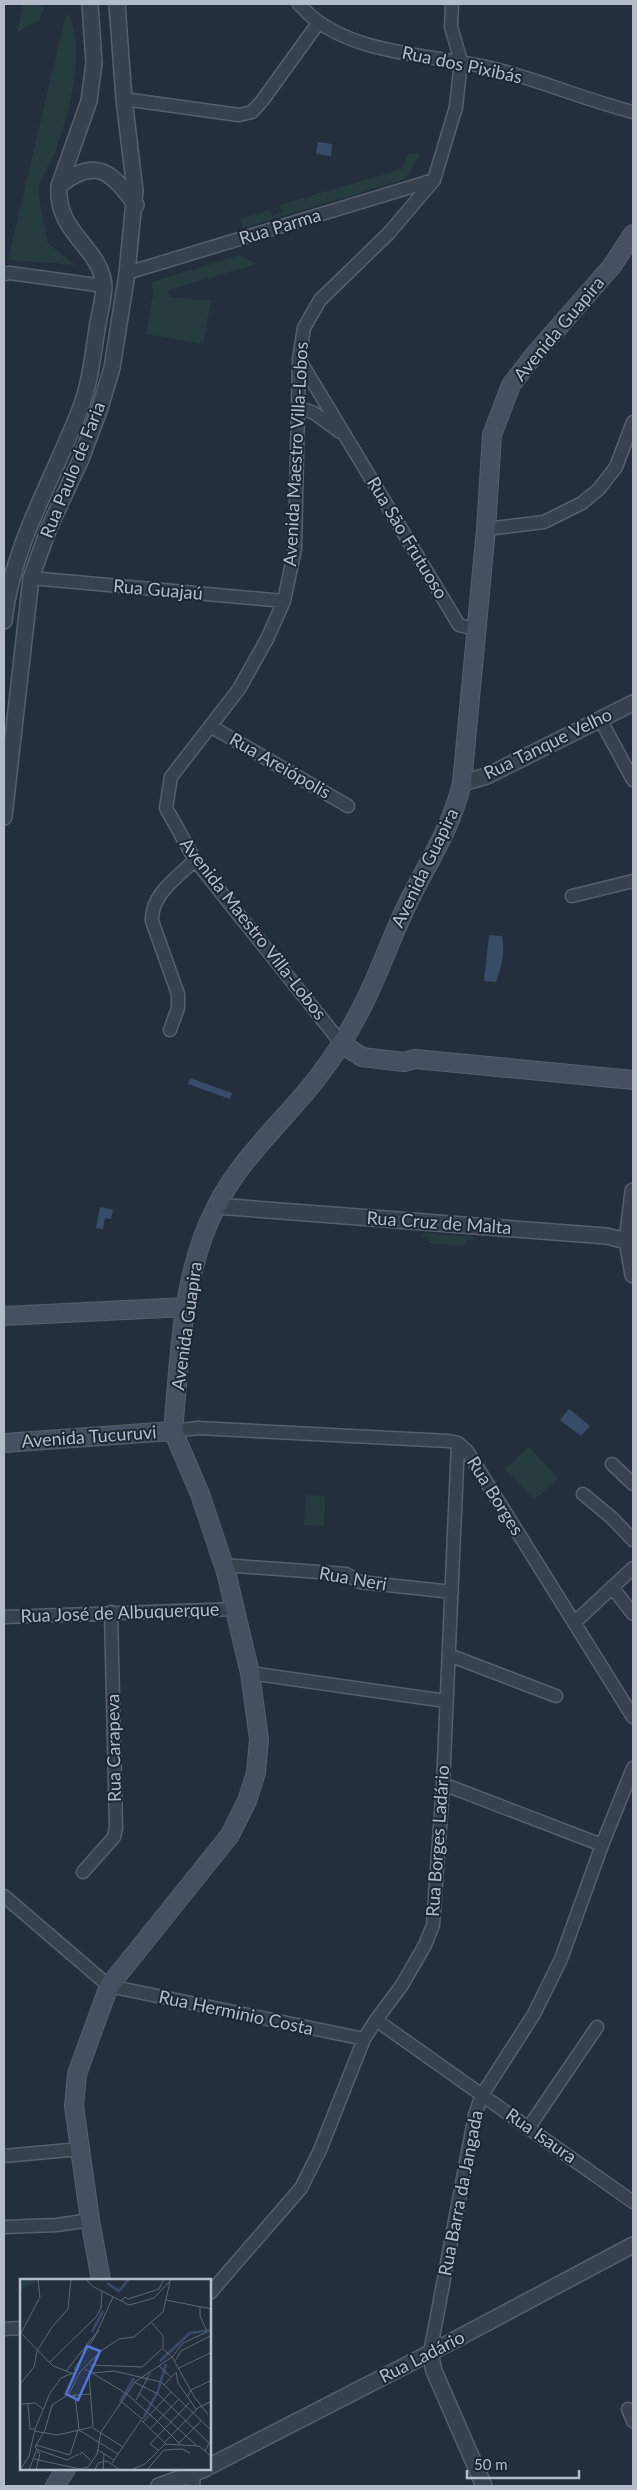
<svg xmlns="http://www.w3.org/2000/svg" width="637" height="2490" font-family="Lato,sans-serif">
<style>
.green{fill:#263c3f}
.water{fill:#394c67}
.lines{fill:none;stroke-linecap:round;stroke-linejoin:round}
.minor-casing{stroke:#565f6c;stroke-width:15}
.tertiary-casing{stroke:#565f6c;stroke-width:18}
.secondary-casing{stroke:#565f6c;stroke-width:20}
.minor{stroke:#38414e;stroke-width:12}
.tertiary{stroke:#38414e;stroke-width:15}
.secondary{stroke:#465061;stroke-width:18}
.labels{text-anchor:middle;stroke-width:4;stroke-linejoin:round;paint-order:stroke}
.street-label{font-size:18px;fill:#b4bcc9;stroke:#1d2633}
.inset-river{fill:none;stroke:#394c67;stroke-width:2.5}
.inset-road{fill:none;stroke:#5e6776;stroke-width:1}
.view{fill:#5274d3;fill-opacity:0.15;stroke:#5274d3;stroke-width:2.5}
.inset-edge{fill:none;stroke:#b4bcc9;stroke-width:2.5}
</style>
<rect width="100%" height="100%" fill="#242f3e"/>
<path class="green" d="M 23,4 L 44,4 L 40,19 L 17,33 Z
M 68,14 C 87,47 69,113 57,148 C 52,161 43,173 39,186 C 37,195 46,232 48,243 L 75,265 L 8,260 L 63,26 Z
M 408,154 L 420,154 L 406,179 L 243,228 L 240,219 L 270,210 L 272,216 L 282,212 L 280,205 L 402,169 Z
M 240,255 L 257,264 L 168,290 L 170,297 L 211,301 L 203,344 L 146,334 L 153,294 L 152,282 Z
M 422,1233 L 474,1237 L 474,1240 L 467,1240 L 464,1246 L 429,1243 L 429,1237 L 422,1237 Z
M 529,1447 L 558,1478 L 534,1500 L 505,1469 Z
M 306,1495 L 325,1496 L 324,1526 L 304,1525 Z"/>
<path class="water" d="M 318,142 L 332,144 L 331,156 L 316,154 Z
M 489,935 L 502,936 C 505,953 502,966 496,982 L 484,981 Z
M 190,1078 L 232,1093 L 230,1099 L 188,1084 Z
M 100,1207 L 113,1210 L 111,1219 L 105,1218 L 103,1229 L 96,1228 Z
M 569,1409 L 590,1426 L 581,1436 L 560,1420 Z"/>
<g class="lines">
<defs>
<path id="minor" d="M 299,4 C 344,57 432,53 495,69 C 542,81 586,100 633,112
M 124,99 L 239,115 L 252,112 L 262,101 L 319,22
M 127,273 L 434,180
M 4,274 L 10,273 L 104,286
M 299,359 L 459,625 L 475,629
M 298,407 L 314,413 L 340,432
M 486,529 L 544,522 L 582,503 L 599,489 L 616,467 L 633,422
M 31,578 L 284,601
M 600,719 L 633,780
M 212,727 L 348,806
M 572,896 L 633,881
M 170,1030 L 178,1008 L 178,994 L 152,921 C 151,894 177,878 195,860
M 342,1044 L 195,860 L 166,808 L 171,777 L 239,689 L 267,639 L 284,601 L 295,549 L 299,359 L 304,328 L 320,300 L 389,233 L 434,180 L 456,107 L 461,61 L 451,27 L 452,4
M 173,1431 L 198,1428 L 449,1441 L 458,1443 L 467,1451 L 633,1717
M 612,1464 L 633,1484
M 583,1494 L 612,1518 L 633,1540
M 223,1565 L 346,1574 L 360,1582 L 452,1592
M 612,1587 L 633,1614
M 4,1617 L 236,1609
M 574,1623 L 633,1568
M 449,1655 L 556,1696
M 250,1673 L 446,1701
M 443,1784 L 602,1845
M 83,1872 L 114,1837 L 116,1828 L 111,1612
M 4,1896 L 109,1986 L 364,2039
M 376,2020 L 633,2202
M 529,2127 L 597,2027
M 4,2156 L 80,2149
M 4,2227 L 57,2225 L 90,2220
M 210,2293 L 301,2188 L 320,2150 L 364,2039 L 376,2020 L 402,1985 L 425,1945 L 433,1925 L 443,1784 L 458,1443
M 4,2329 L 21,2328
M 430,2353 L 475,2115 L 482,2095 L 534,2014 L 561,1959 L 602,1845 L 633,1768
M 628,2409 L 633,2421
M 193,2486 L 194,2474"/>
<path id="tertiary" d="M 60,185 C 97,156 112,173 136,205
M 4,621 C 12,545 54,478 81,407 C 90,382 93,355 97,329 C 99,316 103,301 104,288 C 104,249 55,234 59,186 L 89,101 L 94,63 L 90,4
M 462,783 L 487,776 L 633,703
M 4,817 L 31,578 L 49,528 L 81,459 L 100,408 L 112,368 L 127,273 L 135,191 L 124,99 L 117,4
M 633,1191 L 627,1241 L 633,1275
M 216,1206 L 606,1236 L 627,1241
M 430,2353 L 434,2371 L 484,2486
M 210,2466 L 430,2353 L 633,2245
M 159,2486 L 205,2469"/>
<path id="secondary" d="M 342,1044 L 362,1057 L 404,1062 L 415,1059 L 633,1080
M 4,1316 L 186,1307
M 173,1431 C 180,1357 181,1275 216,1207 C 241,1157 285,1120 318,1077 C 336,1054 351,1029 364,1003 C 382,967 394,929 413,893 C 433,854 451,827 462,783 L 486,529 L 492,435 L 511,385 L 535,354 L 612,266 L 633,234
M 4,1443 L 173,1431
M 101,2280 L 90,2220 L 74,2106 L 77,2074 L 109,1986 L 230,1835 L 247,1801 L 256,1773 L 259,1739 L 250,1673 L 226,1572 L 200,1494 L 173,1431
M 55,2486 L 66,2469"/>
</defs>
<use href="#minor" class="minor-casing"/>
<use href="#tertiary" class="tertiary-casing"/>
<use href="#secondary" class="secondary-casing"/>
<use href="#minor" class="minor"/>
<use href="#tertiary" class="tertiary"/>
<use href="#secondary" class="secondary"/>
</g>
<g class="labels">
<g class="street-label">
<text transform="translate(462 65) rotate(12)" y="6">Rua dos Pixibás</text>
<text transform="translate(280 227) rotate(-17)" y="6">Rua Parma</text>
<text transform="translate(559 329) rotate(-50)" y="6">Avenida Guapira</text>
<text transform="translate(296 454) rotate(-87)" y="6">Avenida Maestro Villa-Lobos</text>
<text transform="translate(73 470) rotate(-68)" y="6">Rua Paulo de Faria</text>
<text transform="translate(407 538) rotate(59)" y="6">Rua São Frutuoso</text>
<text transform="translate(158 590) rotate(5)" y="6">Rua Guajaú</text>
<text transform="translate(548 744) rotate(-26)" y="6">Rua Tanque Velho</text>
<text transform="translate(280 766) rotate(30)" y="6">Rua Areiópolis</text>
<text transform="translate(425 868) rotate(-64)" y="6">Avenida Guapira</text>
<text transform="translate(253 929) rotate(52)" y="6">Avenida Maestro Villa-Lobos</text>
<text transform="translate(439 1223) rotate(4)" y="6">Rua Cruz de Malta</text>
<text transform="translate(187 1326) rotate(-82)" y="6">Avenida Guapira</text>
<text transform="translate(89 1437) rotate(-4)" y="6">Avenida Tucuruvi</text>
<text transform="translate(495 1496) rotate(58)" y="6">Rua Borges</text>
<text transform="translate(353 1579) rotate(10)" y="6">Rua Neri</text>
<text transform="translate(120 1613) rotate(-2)" y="6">Rua José de Albuquerque</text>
<text transform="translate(114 1748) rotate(-91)" y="6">Rua Carapeva</text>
<text transform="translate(438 1841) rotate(-86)" y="6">Rua Borges Ladário</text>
<text transform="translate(236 2013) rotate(12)" y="6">Rua Herminio Costa</text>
<text transform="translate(541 2136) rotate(35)" y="6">Rua Isaura</text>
<text transform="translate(461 2193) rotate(-79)" y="6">Rua Barra da Jangada</text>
<text transform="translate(422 2357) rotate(-27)" y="6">Rua Ladário</text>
</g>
</g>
<g transform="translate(20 2279)">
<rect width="191" height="191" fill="#242f3e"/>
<path d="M 0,0 L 14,0 L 16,4 L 3,9 L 0,16 Z" fill="#263c3f"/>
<path class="inset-river" d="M 87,4 L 99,12 L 109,0M 72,53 L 83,32M 140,82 L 170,54 L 192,51M 100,123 L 114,99M 123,140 L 138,112 L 146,85"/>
<path class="inset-road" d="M 18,0 L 20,19M 66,0 L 72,7 L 109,26 L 134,19 L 152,0M 146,21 L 192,30M 101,22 L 105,18 L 108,20 L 139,10 L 144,0M 180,28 L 180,37 L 187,52M 0,53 L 33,87 L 54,95M 1,54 L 19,20M 143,70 L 152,78 L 163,64 L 187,53M 17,72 L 32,48 L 48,30 L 51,0M 155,82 L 161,72 L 192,56M 30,83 L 76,38 L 81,29 L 82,12M 70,86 L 122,88 L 143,69 L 143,57 L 132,44M 139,87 L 151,98M 14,88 L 17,72M 159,89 L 192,73M 65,90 L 72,94 L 94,92 L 141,103 L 192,152M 54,91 L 79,51M 46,92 L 77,53 L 93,18M 156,93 L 158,104 L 176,130M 72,94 L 107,115 L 137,142M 69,96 L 73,147M 114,103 L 138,115 L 188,163M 0,105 L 14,88M 144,106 L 155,94M 120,115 L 176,166M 55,116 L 59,151M 48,117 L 70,115M 168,117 L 171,111 L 192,101M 116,121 L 130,94M 102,123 L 122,140M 0,125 L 15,124 L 23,130M 8,125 L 10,150 L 14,150M 137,142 L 160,165M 123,143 L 151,113M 73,149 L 103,168M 130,150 L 159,120M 59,151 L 98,175M 14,152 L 37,156 L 73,148M 144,164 L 178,129 L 192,122M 159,164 L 181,142M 16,166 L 50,176 L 58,151M 18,171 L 47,181 L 59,175M 18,171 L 15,168 L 25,151 L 32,126 L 49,115 L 60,93 L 81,72 L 99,60 L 114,58 L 143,33 L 150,3M 78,171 L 94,181M 138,171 L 130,165 L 171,122M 185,172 L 192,158M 60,176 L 62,173 L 71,182M 14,180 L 60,190 L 68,188 L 77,175 L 81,153 L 115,103 L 152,78 L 175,119 L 188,135M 92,184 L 121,141 L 146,165M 0,191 L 9,177 L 15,150 L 30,114 L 41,99 L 53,94M 9,191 L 17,170M 16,191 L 20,174 L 17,173M 75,191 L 78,184 L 87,182 L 100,191M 83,191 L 84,175M 111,191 L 125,185 L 145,165 L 179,167 L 192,178M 127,191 L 144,171 L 162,170 L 170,174"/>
<path class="view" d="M 67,67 L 80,72 L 58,121 L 46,115 Z"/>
<rect width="191" height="191" class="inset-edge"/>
</g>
<rect width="637" height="2490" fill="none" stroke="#b4bcc9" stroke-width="10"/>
<path d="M467 2470v8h112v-8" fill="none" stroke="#b4bcc9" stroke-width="2.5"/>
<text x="474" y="2470" font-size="15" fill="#b4bcc9" stroke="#1d2633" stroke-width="4" paint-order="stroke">50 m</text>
</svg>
